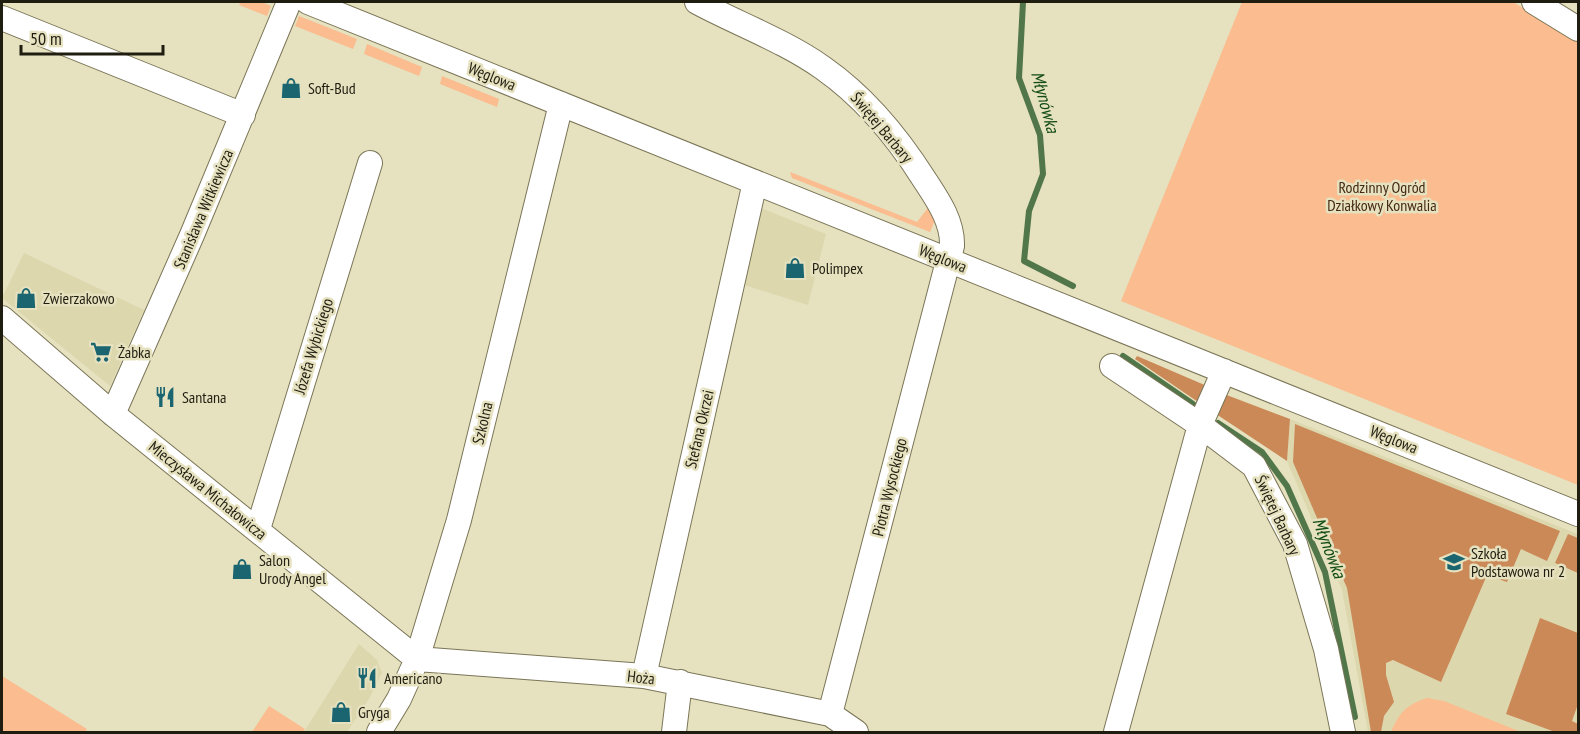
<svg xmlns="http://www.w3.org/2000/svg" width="1580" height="734" font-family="'PT Sans Narrow',sans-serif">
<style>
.built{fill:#ddd7ae}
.green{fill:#fbbc8f}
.forest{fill:#cb8958}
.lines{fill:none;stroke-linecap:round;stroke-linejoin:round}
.stream{stroke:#507649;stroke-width:6}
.minor-casing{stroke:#7a7557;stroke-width:26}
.minor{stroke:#fff;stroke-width:24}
.labels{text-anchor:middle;stroke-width:5;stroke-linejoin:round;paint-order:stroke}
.street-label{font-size:16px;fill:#1f1d10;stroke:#e6e1bf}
.poi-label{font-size:16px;fill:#1f1d10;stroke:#e6e1bf;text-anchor:start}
.park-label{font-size:16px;fill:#442813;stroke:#e6e1bf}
.water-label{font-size:18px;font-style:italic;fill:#114c12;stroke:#e6e1bf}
</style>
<rect width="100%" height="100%" fill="#e6e1bf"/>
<path class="built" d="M 758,207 L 826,234 L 808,305 L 741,284 Z
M 24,253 L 144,310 L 110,386 L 2,298 Z
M 1290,419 L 1578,534 L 1578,732 L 1368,732 L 1342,590 L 1287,461 Z
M 359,644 L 377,660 L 382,673 L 369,699 L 347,732 L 304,732 Z"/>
<path class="green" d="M 241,2 L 262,2 L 271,6 L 267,16 L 239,5 Z
M 1242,2 L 1513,2 L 1578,42 L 1578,485 L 1121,301 Z
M 299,16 L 357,39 L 353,49 L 295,26 Z
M 367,44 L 422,67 L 419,76 L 364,54 Z
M 442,76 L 499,99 L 497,107 L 440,84 Z
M 790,172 L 917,222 L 930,205 L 938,213 L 930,232 L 792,178 Z
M 2,676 L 87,729 L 85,732 L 2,732 Z
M 1427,698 L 1444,701 L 1521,732 L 1391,732 C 1399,713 1406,705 1427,698 Z
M 269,706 L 305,729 L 302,732 L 252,732 Z"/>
<path class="forest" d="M 1137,356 L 1207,386 L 1201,404 L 1135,359 Z
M 1224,394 L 1290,419 L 1287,461 L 1216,414 Z
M 1295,424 L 1560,531 L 1547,561 L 1521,549 L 1507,582 L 1487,575 L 1441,682 L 1393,660 L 1386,663 L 1386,675 L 1394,702 L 1384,716 L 1381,732 L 1371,732 L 1347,588 L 1293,462 Z
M 1568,534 L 1578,538 L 1578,573 L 1555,563 Z
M 1540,618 L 1578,633 L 1578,704 L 1572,721 L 1578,724 L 1578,732 L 1555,732 L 1506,714 Z"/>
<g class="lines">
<path class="stream" d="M 1023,2 L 1019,78 L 1040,135 L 1043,174 L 1029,211 L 1024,261 L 1073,286
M 1123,356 L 1193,404
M 1218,423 L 1262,452 L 1287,486 L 1325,572 L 1355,717"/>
<defs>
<path id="minor" d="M 308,2 L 1578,514
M 697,2 C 738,24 785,41 823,68 C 863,96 898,138 924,179 C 937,199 953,221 952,246 L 830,714
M 1534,2 L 1578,29
M 2,18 L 243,115
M 2,318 L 113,414 L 417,659
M 1112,366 L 1200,425 L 1254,466 L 1295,544 L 1326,649 L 1343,732
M 113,414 L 192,235 L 289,2
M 258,529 L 370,163
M 417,659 L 644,676 L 830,714 L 856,732
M 644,676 L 755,182
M 379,732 L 399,699 L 417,659 L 459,520 L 561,104
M 674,732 L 680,682
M 1116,732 L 1200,425 L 1224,371"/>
</defs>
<use href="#minor" class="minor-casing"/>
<use href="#minor" class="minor"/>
</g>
<defs>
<symbol id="shop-bare" viewBox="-9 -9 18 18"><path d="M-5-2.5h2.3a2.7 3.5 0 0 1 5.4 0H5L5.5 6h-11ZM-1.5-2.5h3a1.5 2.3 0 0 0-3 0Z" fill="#1a6570" stroke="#e6e1bf" stroke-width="2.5" paint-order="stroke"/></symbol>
<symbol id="supermarket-bare" viewBox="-9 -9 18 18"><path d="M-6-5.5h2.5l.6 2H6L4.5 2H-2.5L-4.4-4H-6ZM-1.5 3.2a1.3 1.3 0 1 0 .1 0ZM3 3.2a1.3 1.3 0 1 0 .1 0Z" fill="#1a6570" stroke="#e6e1bf" stroke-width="2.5" paint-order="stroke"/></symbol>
<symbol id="restaurant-bare" viewBox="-9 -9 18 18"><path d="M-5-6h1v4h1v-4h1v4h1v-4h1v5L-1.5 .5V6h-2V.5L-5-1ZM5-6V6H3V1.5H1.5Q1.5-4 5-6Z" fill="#1a6570" stroke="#e6e1bf" stroke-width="2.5" paint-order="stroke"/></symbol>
<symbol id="school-bare" viewBox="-9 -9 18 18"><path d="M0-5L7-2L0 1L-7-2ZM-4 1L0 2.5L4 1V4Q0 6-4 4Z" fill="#1a6570" stroke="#e6e1bf" stroke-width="2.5" paint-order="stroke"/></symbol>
</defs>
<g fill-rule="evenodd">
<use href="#shop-bare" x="276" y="73" width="30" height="30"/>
<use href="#shop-bare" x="780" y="253" width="30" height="30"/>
<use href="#shop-bare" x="11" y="283" width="30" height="30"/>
<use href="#supermarket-bare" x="86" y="337" width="30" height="30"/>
<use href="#restaurant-bare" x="150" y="382" width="30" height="30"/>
<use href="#school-bare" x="1439" y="547" width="30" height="30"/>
<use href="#shop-bare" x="227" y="554" width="30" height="30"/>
<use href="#restaurant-bare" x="352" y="663" width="30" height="30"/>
<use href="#shop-bare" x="326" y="697" width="30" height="30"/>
</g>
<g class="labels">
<g class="street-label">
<text transform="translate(492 76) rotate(22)" y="6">Węglowa</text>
<text transform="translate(882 127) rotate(50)" y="6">Świętej Barbary</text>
<text transform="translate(203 209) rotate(-67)" y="6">Stanisława Witkiewicza</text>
<text transform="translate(943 258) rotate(22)" y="6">Węglowa</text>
<text transform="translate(313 346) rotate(-73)" y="6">Józefa Wybickiego</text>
<text transform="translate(482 423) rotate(-77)" y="6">Szkolna</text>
<text transform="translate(699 429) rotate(-77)" y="6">Stefana Okrzei</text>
<text transform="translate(1394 439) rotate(22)" y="6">Węglowa</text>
<text transform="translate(889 487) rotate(-76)" y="6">Piotra Wysockiego</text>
<text transform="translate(208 490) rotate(39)" y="6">Mieczysława Michałowicza</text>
<text transform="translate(1278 515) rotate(65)" y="6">Świętej Barbary</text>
<text transform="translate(641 677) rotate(6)" y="6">Hoża</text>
</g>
<g class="poi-label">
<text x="308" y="94">Soft-Bud</text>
<text x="812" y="274">Polimpex</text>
<text x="43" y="304">Zwierzakowo</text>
<text x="118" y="358">Żabka</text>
<text x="182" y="403">Santana</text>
<text x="1471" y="559">Szkoła<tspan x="1471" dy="18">Podstawowa nr 2</tspan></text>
<text x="259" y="566">Salon<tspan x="259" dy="18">Urody Angel</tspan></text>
<text x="384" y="684">Americano</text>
<text x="358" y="718">Gryga</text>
</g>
<g class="park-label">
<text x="1382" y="193">Rodzinny Ogród<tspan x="1382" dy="18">Działkowy Konwalia</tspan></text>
</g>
<g class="water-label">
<text transform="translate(1045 102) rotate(75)" y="6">Młynówka</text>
<text transform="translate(1329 548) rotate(69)" y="6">Młynówka</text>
</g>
</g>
<rect width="1580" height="734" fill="none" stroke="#1f1d10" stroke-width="6"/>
<path d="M21 45v9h142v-9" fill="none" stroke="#1f1d10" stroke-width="3"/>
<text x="30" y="45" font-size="18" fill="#1f1d10" stroke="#e6e1bf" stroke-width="4.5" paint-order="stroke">50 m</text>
</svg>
